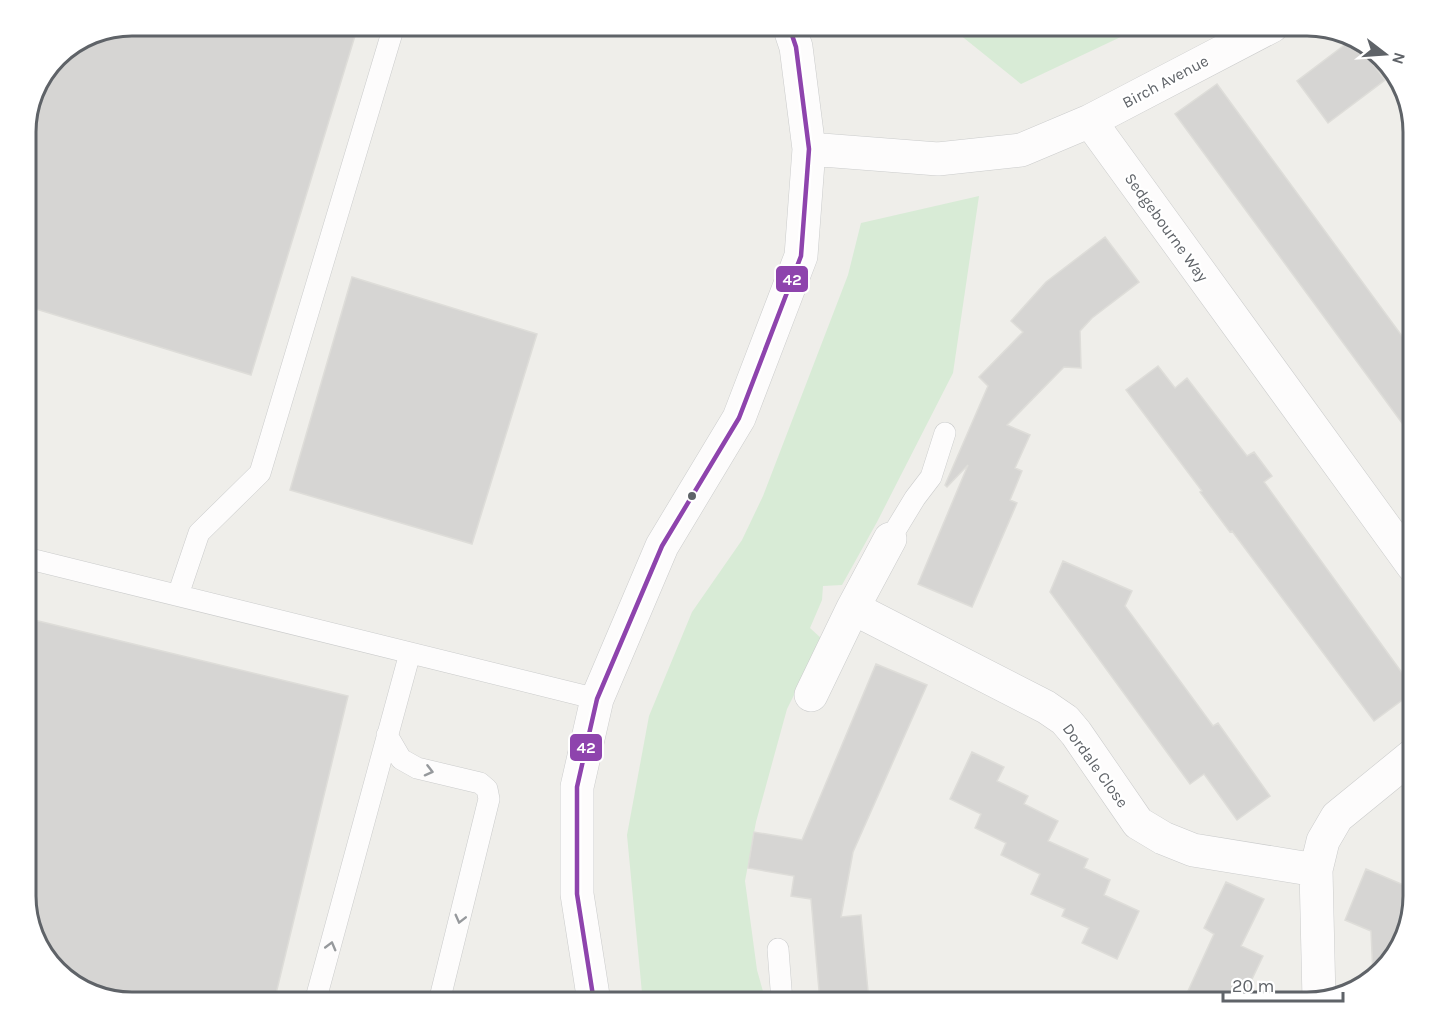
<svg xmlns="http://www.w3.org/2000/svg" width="1439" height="1028" font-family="Karla,sans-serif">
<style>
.green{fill:#d8ebd6}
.building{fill:#d6d5d3;stroke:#deddd9;stroke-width:1.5}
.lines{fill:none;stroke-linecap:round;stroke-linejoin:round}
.service-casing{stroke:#cbcccc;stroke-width:22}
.minor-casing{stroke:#cbcccc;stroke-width:34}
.service{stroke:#fdfcfc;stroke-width:21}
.minor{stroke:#fdfcfc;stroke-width:33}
.bus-1-casing{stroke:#fff;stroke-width:9}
.bus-1{stroke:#8e44ad;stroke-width:4.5}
.oneway{stroke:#96999c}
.bus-dot{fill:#5f6368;stroke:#fff;stroke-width:2}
.labels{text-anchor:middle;stroke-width:4.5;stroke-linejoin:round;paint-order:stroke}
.street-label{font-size:16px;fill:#5f6368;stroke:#fff}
.rim{fill:none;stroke:#5f6368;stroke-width:3}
.line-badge{stroke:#fff;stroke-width:2}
.badge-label{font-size:16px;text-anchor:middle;font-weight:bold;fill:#fff}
</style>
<rect width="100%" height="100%" fill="#efeeea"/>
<path class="green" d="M 949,26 L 1144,26 L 1021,84 Z
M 979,196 L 953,373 L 877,522 L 842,585 L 823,586 L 822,600 L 810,628 L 822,639 L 787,709 L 756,822 L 745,881 L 757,970 L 766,1002 L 644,1002 L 642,993 L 627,835 L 649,716 L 692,612 L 742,540 L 763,496 L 848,275 L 861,223 Z"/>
<path class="building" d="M 132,26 L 358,26 L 251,375 L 26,306 L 26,124 L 36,85 L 61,52 Z
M 1351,40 L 1356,42 L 1385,80 L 1328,123 L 1297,81 Z
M 1217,84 L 1413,351 L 1413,438 L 1175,114 Z
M 1105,237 L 1139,282 L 1092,318 L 1080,331 L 1081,368 L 1064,367 L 1007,425 L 1030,435 L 1015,468 L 1022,471 L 1010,500 L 1017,503 L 972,607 L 918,584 L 968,465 L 947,487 L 945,485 L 988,386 L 979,377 L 1023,332 L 1011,321 L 1046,282 Z
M 352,277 L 537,334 L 472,544 L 290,490 Z
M 1158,366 L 1175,388 L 1187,378 L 1247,456 L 1254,452 L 1272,476 L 1264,482 L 1413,688 L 1413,692 L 1374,721 L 1232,531 L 1230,532 L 1200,492 L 1202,491 L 1126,390 Z
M 1063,561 L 1132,591 L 1125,606 L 1213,726 L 1218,723 L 1270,796 L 1237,820 L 1204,774 L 1190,784 L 1050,592 Z
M 26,618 L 348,696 L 274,1002 L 131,1002 L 67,981 L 40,949 L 26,903 Z
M 876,664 L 927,685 L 853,852 L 841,917 L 861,915 L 869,1002 L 820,1002 L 811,899 L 791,896 L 794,876 L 748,868 L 754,832 L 802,840 Z
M 972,752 L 1004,767 L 997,781 L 1028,796 L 1024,804 L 1058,821 L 1048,841 L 1088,859 L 1084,868 L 1110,880 L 1104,895 L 1139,911 L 1117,959 L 1082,943 L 1089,928 L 1062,916 L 1065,909 L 1031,894 L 1040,874 L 1001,855 L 1006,843 L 975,828 L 981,814 L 950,799 Z
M 1366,869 L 1413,889 L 1413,897 L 1392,961 L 1373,976 L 1371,931 L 1345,920 Z
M 1226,882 L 1264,899 L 1241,946 L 1263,956 L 1241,1002 L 1183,1002 L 1214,934 L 1204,928 Z"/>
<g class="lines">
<defs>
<path id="service" d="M 890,539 L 915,498 L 931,477 L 945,433
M 26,558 L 597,699
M 178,595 L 199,533 L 260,473 L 394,26
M 387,735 L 401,759 L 417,768 L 480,783 L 487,789 L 489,799 L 439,1002
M 778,949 L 782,1002
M 315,1002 L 410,653"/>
<path id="minor" d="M 1090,121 L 1272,26
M 809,149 L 938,159 L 1021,150 L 1090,121 L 1413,566
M 853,608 L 1046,707 L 1065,720 L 1076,733 L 1138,823 L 1163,838 L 1193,850 L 1316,870
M 811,695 L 853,608 L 890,539
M 1319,1000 L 1316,870 L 1323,841 L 1337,817 L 1413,755
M 594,1002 L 577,894 L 577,787 L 597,699 L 662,546 L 739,418 L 801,256 L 809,149 L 796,47 L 789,26"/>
</defs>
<use href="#service" class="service-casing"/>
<use href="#minor" class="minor-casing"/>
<use href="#service" class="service"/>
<use href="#minor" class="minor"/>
<defs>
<path id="bus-1" d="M 594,1002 L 577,894 L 577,787 L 597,699 L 662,546 L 739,418 L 801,256 L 809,149 L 796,47 L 789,26"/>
</defs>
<use href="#bus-1" class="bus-1-casing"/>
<use href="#bus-1" class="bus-1"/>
</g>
<defs><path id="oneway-chevron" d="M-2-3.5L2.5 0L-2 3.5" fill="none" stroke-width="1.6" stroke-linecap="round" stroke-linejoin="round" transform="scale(1.5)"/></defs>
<g class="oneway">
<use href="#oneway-chevron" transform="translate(429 771) rotate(14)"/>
<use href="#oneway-chevron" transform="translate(460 919) rotate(104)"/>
<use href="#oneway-chevron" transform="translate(331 946) rotate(-75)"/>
</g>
<circle class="bus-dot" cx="692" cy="496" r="5"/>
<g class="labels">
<g class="street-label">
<text transform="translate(1165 81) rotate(-28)" y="6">Birch Avenue</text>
<text transform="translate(1167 227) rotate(54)" y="6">Sedgebourne Way</text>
<text transform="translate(1096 765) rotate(54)" y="6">Dordale Close</text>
</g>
</g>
<path d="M0 0H1439V1028H0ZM132 36H1307A96 96 0 0 1 1403 132V896A96 96 0 0 1 1307 992H132A96 96 0 0 1 36 896V132A96 96 0 0 1 132 36Z" fill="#fff" fill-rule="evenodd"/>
<path class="rim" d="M132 36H1307A96 96 0 0 1 1403 132V896A96 96 0 0 1 1307 992H132A96 96 0 0 1 36 896V132A96 96 0 0 1 132 36Z"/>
<g class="line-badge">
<rect x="775" y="265" width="34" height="28" rx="6" fill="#8e44ad"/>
<rect x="569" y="733" width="34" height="29" rx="6" fill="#8e44ad"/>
</g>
<g class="badge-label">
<text x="792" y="285">42</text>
<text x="586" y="753">42</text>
</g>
<g transform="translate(1385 54) rotate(107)" stroke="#ffffff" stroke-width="4.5" paint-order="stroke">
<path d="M0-4.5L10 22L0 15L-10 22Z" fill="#5f6368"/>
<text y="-9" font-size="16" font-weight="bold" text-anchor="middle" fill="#5f6368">N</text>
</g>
<path d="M1223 992v9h120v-9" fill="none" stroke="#5f6368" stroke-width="3"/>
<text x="1232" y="992" font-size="18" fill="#5f6368" stroke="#ffffff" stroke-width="4.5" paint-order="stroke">20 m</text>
</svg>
